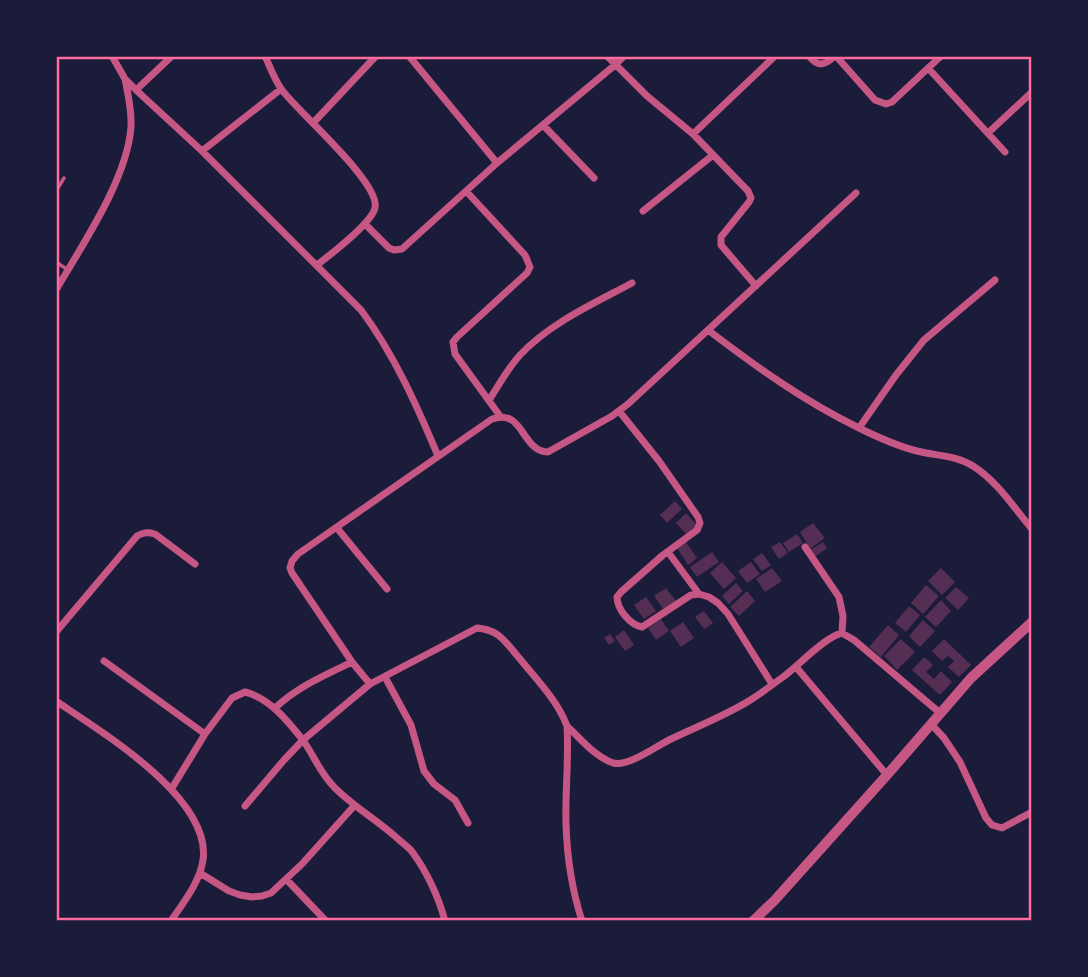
<svg xmlns="http://www.w3.org/2000/svg" width="1088" height="977" font-family="'Source Serif 4',serif">
<style>
.building{fill:#542f53}
.lines{fill:none;stroke-linecap:round;stroke-linejoin:round}
.service{stroke:#c65784;stroke-width:3.5}
.minor{stroke:#c65784;stroke-width:7}
.tertiary{stroke:#c65784;stroke-width:10}
.neatline{fill:none;stroke:#ff6b9d;stroke-width:2.5}
</style>
<rect width="100%" height="100%" fill="#1b1b3a"/>
<path class="building" d="M 675,501 L 682,509 L 667,523 L 660,515 Z
M 686,513 L 697,525 L 686,534 L 676,523 Z
M 813,523 L 825,538 L 810,549 L 800,532 Z
M 797,534 L 803,543 L 789,552 L 783,543 Z
M 686,542 L 697,558 L 688,565 L 677,548 Z
M 780,542 L 788,553 L 779,559 L 771,547 Z
M 823,542 L 827,548 L 815,557 L 810,550 Z
M 712,552 L 719,562 L 697,577 L 690,567 Z
M 762,553 L 771,565 L 762,571 L 753,559 Z
M 722,562 L 736,578 L 724,589 L 710,573 Z
M 751,562 L 760,574 L 747,583 L 738,571 Z
M 772,568 L 782,581 L 765,592 L 756,579 Z
M 941,568 L 955,582 L 942,595 L 928,581 Z
M 736,583 L 743,591 L 729,604 L 722,596 Z
M 926,585 L 939,596 L 923,614 L 911,603 Z
M 956,587 L 969,598 L 958,610 L 945,598 Z
M 666,588 L 676,601 L 663,609 L 654,596 Z
M 747,591 L 755,601 L 739,616 L 730,607 Z
M 646,597 L 656,611 L 644,619 L 634,605 Z
M 941,600 L 951,611 L 936,627 L 925,617 Z
M 909,606 L 920,615 L 906,632 L 895,623 Z
M 704,611 L 713,623 L 704,629 L 695,617 Z
M 661,619 L 669,631 L 656,640 L 648,628 Z
M 923,620 L 935,631 L 920,647 L 909,636 Z
M 683,622 L 694,638 L 681,647 L 670,631 Z
M 888,625 L 899,635 L 881,657 L 869,647 Z
M 624,630 L 634,645 L 625,651 L 615,637 Z
M 610,634 L 615,641 L 609,645 L 604,638 Z
M 901,639 L 915,652 L 897,670 L 884,656 Z
M 944,639 L 971,665 L 959,677 L 948,667 L 954,661 L 948,656 L 942,661 L 932,651 Z
M 924,657 L 933,665 L 926,672 L 934,679 L 941,671 L 952,682 L 940,695 L 912,670 Z"/>
<g class="lines">
<path class="service" d="M 56,191 L 64,178
M 56,262 L 68,270"/>
<path class="minor" d="M 112,56 L 125,79 L 136,90 L 202,151 L 361,310 C 394,354 417,406 438,456
M 265,56 C 270,67 275,81 282,90 C 298,112 381,183 375,208 C 371,224 331,254 317,265
M 409,56 L 497,163
M 607,56 L 647,96 L 693,134 L 748,191 L 751,198 L 749,202 L 721,237 L 721,245 L 756,286
M 809,56 C 818,68 825,65 835,56
M 836,56 L 875,100 L 886,104 L 892,102 L 941,56
M 928,68 L 1005,152
M 136,90 L 172,56
M 314,122 L 376,56
M 543,125 L 594,178
M 988,133 L 1032,92
M 693,134 L 775,56
M 202,151 L 281,89
M 466,191 L 525,255 L 530,267 L 527,273 L 457,337 L 453,342 L 455,354 L 500,416
M 643,211 L 713,155
M 365,224 L 389,248 L 394,250 L 402,249 L 497,163 L 615,65 L 624,56
M 56,290 C 82,245 127,180 131,127 C 132,111 128,94 125,79
M 708,330 C 755,366 804,401 857,427 C 875,436 897,446 917,451 C 936,456 956,455 973,466 C 997,481 1014,508 1032,529
M 489,400 C 499,385 508,368 520,355 C 550,323 593,304 632,283
M 619,411 L 659,461 L 698,517 L 700,523 L 697,530 L 663,555 L 621,592 L 617,597 C 617,609 630,625 642,627 L 691,595 L 699,594 L 709,597 L 718,603 L 728,614 L 772,684
M 859,428 L 896,375 L 924,340 L 995,280
M 337,528 L 387,589
M 805,547 L 839,597 L 843,616 L 842,633
M 668,552 L 699,594
M 56,632 L 137,536 C 144,532 148,532 155,534 L 195,564
M 104,661 L 205,734
M 796,667 L 887,775
M 385,677 L 411,725 L 424,771 L 434,784 L 455,800 L 468,823
M 370,684 L 352,662 L 292,573 L 290,568 L 292,561 L 298,554 L 492,419 C 524,408 521,451 548,452 L 612,416 L 628,404 L 856,193
M 56,701 C 100,731 212,798 203,860 C 200,882 183,903 171,921
M 275,708 C 297,687 325,675 352,662
M 931,724 L 944,738 L 960,762 L 986,818 L 992,825 L 1002,828 L 1032,812
M 567,726 C 580,738 595,757 613,763 C 629,767 656,746 671,739 C 698,726 727,715 752,699 C 763,692 773,684 783,677 C 799,665 825,637 842,633 L 854,640 L 940,713
M 172,788 L 205,734 L 232,698 L 245,692 C 269,698 287,720 302,739 C 314,755 319,772 335,788 C 354,807 377,820 397,838 C 402,843 409,847 413,853 C 427,872 439,898 445,921
M 245,806 L 284,760 L 303,740 L 370,684 L 477,628 C 485,629 492,630 498,635 C 506,641 513,651 520,659 C 537,680 557,700 567,726 C 569,759 565,792 566,824 C 567,857 572,890 582,921
M 200,873 L 229,891 L 240,895 L 252,897 L 262,896 L 271,893 L 302,864 L 354,806
M 286,879 L 326,921"/>
<path class="tertiary" d="M 753,921 L 774,901 L 887,775 L 971,678 L 1032,622"/>
</g>
<rect width="1088" height="977" fill="none" stroke="#1b1b3a" stroke-width="116"/>
<rect x="58" y="58" width="972" height="861" class="neatline"/>
</svg>
